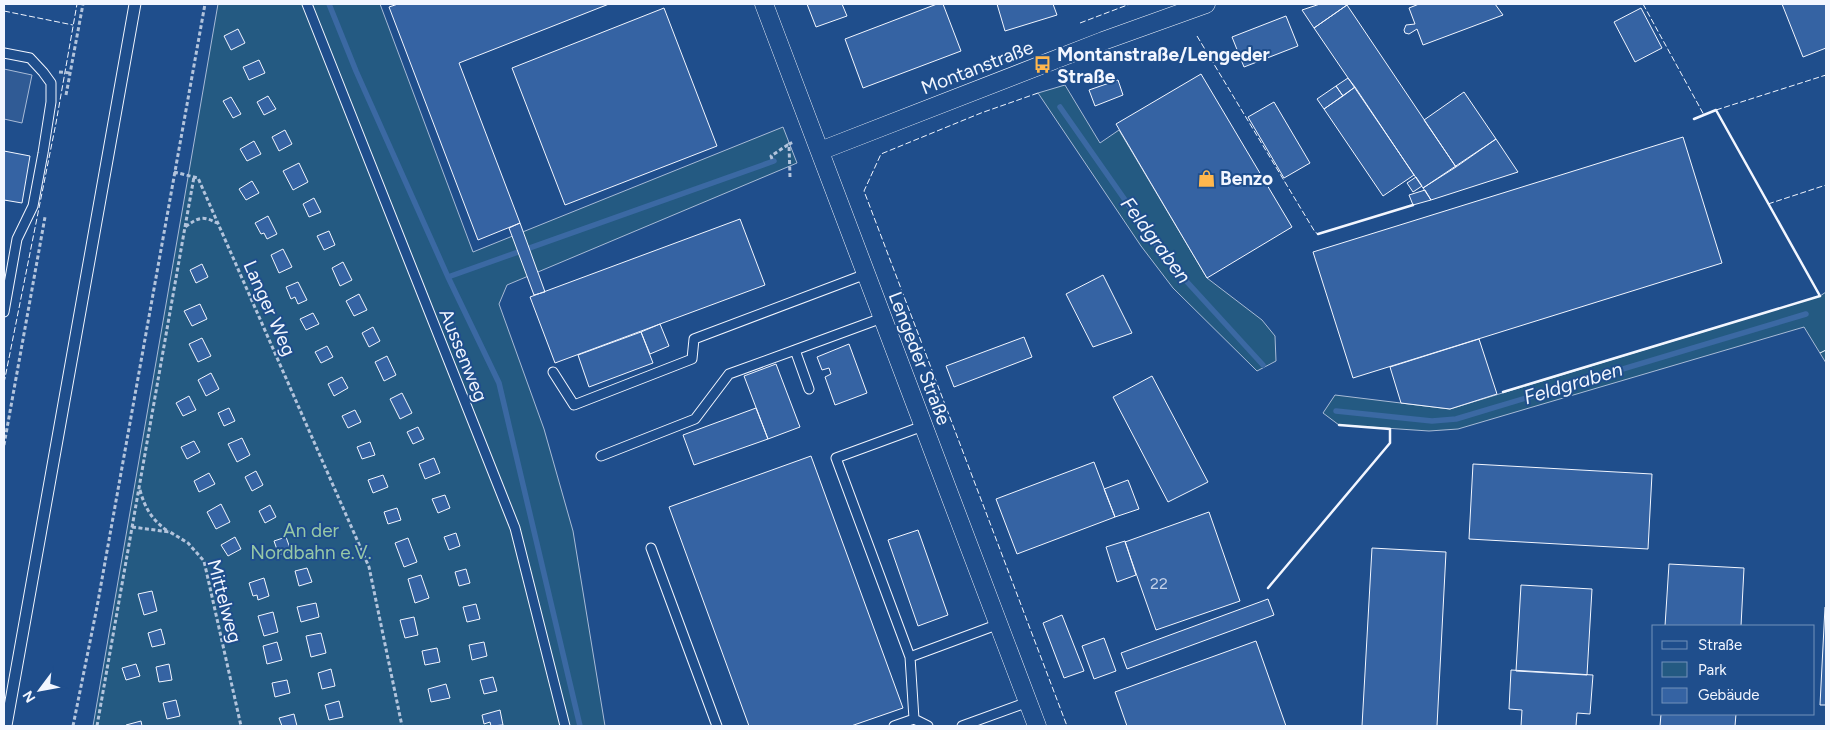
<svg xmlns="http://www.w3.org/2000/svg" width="1830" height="730" font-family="Figtree,sans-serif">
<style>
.green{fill:#245a82;stroke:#a8bbd7}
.parking{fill:#305b95;stroke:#a8bbd7}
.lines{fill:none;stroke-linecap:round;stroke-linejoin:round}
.stream{stroke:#3b69a3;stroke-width:5.5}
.building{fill:#3563a3;stroke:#f2f6ff}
.service-casing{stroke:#f2f6ff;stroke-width:11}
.minor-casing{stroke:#f2f6ff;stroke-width:19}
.path{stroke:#b3c4dc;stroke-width:3;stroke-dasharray:4 2.5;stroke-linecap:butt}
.service{stroke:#1f4e8c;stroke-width:9}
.minor{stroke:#1f4e8c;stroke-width:18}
.tram{stroke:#f2f6ff;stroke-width:1}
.fence{stroke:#f2f6ff;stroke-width:1;stroke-dasharray:6 2.5;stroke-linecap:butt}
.wall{stroke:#f2f6ff;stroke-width:2.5}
.labels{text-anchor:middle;stroke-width:4;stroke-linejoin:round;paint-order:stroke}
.number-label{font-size:16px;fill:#c3d1e8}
.poi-label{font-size:19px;font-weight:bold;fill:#f2f6ff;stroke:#1f4e8c;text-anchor:start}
.street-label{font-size:19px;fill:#f2f6ff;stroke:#1f4e8c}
.park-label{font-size:19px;fill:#97c8a6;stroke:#1f4e8c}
.water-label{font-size:20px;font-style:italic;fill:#f2f6ff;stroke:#1f4e8c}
</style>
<rect width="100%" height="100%" fill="#1f4e8c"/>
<path class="green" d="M 218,4 L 380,4 L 473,252 L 783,127 L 797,163 L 507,285 L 499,304 L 544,429 L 573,531 L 605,726 L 93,726 Z
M 1065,85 L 1100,143 L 1119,130 L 1207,278 L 1262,320 L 1275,336 L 1276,361 L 1257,371 L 1173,288 L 1141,246 L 1038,93 Z
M 1826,292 L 1826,363 L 1804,327 L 1458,429 L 1429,431 L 1339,425 L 1323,413 L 1335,395 L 1450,409 L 1820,296 Z"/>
<path class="parking" d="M 4,69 L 32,75 L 22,123 L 4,119 Z"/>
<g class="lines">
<path class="stream" d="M 329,4 L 356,71 L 448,277 L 499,383 L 580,726
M 1060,107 L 1167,260 L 1263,365
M 448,277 L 774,161
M 1336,411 L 1432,421 L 1456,419 L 1806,314"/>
</g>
<path class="building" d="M 398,4 L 609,4 L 459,63 L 520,223 L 478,240 L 389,7 Z
M 807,4 L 842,4 L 847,16 L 816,27 Z
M 937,4 L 943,4 L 961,51 L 863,88 L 845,39 Z
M 997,4 L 1053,4 L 1057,15 L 1005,31 Z
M 1320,4 L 1346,4 L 1347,5 L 1314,28 L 1302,10 Z
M 1419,4 L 1495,4 L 1503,15 L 1423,45 L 1417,29 L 1409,34 L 1405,33 L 1404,30 L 1406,25 L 1415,24 L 1409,8 Z
M 1782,4 L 1826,4 L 1826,48 L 1803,57 Z
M 1347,5 L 1456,167 L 1423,188 L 1314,28 Z
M 664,8 L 717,146 L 565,205 L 512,68 Z
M 1641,8 L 1662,48 L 1635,62 L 1614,22 Z
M 1286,16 L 1298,46 L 1244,67 L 1232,37 Z
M 238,29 L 245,43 L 231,50 L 224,36 Z
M 259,60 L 265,73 L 249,80 L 243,67 Z
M 1201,74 L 1292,227 L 1207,278 L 1116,124 Z
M 1348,78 L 1355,87 L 1343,96 L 1336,86 Z
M 1118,80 L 1123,95 L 1095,106 L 1089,90 Z
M 1336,86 L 1343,96 L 1324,109 L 1317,99 Z
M 1355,87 L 1414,175 L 1383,196 L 1324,109 Z
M 1464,92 L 1496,139 L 1456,167 L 1424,120 Z
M 268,96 L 276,109 L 264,115 L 257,102 Z
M 231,97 L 241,114 L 233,118 L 223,101 Z
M 1274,102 L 1310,163 L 1284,178 L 1248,117 Z
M 285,130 L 292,144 L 279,151 L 272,137 Z
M 1683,137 L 1722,263 L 1353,378 L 1313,252 Z
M 1496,139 L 1518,172 L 1431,200 L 1423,188 Z
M 254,141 L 261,154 L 247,161 L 240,149 Z
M 4,151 L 30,156 L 22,203 L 4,200 Z
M 299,163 L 308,182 L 293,190 L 283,171 Z
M 1416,177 L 1422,186 L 1413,192 L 1407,183 Z
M 252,181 L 259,193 L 246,200 L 239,189 Z
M 1425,190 L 1431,200 L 1413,205 L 1409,195 Z
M 314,198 L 321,212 L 309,217 L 303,204 Z
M 268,216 L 277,234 L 267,239 L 264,233 L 261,234 L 255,223 Z
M 740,219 L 765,285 L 555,363 L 530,297 Z
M 520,223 L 545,292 L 534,295 L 509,228 Z
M 329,231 L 335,245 L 324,250 L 317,236 Z
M 283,249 L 292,267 L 279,273 L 271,255 Z
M 343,262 L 352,280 L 340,286 L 332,268 Z
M 202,264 L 208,277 L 196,283 L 190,270 Z
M 1103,275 L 1132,333 L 1093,347 L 1066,294 Z
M 298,282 L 307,300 L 298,304 L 295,297 L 291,299 L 286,287 Z
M 359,294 L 367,310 L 354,316 L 346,301 Z
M 200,304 L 207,319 L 192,326 L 184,311 Z
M 313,313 L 319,324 L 306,330 L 300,319 Z
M 660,324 L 669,346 L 650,354 L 641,332 Z
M 373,327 L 380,341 L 369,347 L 362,333 Z
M 641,332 L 653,363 L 589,387 L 578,355 Z
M 1024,337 L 1032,357 L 954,387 L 946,366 Z
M 202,338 L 211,356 L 198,362 L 189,344 Z
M 1479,339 L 1497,394 L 1450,409 L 1401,403 L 1390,367 Z
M 849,344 L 867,393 L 835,405 L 825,377 L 831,374 L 829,368 L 822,370 L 817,357 Z
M 327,346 L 333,357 L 321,363 L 315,352 Z
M 387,356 L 396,375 L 384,381 L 375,362 Z
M 776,364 L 800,427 L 768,439 L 744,376 Z
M 211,373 L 219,389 L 206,396 L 198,380 Z
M 1152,376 L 1208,482 L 1168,502 L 1113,397 Z
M 342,377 L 348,388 L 334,396 L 328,384 Z
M 402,393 L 412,413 L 400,419 L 390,399 Z
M 189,396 L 196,410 L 183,416 L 176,403 Z
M 229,408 L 235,421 L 224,426 L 218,413 Z
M 756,408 L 768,439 L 694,465 L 683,435 Z
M 355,410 L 361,422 L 348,428 L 342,416 Z
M 418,427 L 424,439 L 413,444 L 407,432 Z
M 242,438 L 250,455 L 237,462 L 228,444 Z
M 194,441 L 200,452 L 187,459 L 181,447 Z
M 370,442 L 375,455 L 362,459 L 357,447 Z
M 811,456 L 903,708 L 851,726 L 749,726 L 669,507 Z
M 434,458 L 440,473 L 425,479 L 419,464 Z
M 1094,462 L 1115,517 L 1017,554 L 996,499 Z
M 1473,464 L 1652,474 L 1648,549 L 1469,539 Z
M 256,471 L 263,485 L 252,491 L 245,477 Z
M 209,473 L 215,484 L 199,492 L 194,481 Z
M 383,475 L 388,487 L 373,493 L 368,480 Z
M 1128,480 L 1139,509 L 1115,517 L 1104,489 Z
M 445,495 L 450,508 L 438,513 L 432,499 Z
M 221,504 L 230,522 L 216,529 L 207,512 Z
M 270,505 L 276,517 L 265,523 L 259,511 Z
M 397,508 L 401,520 L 388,524 L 384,512 Z
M 1209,512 L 1240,601 L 1156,630 L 1125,542 Z
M 918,530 L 948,615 L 918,626 L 888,540 Z
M 456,533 L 460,546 L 449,550 L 444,537 Z
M 235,537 L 241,549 L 228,556 L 221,545 Z
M 286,537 L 291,551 L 279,555 L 274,541 Z
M 408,538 L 417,562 L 404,567 L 395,543 Z
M 1125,541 L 1136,575 L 1117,582 L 1106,547 Z
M 1372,548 L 1446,552 L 1437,726 L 1362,726 Z
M 1669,564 L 1744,568 L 1741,626 L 1665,626 Z
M 307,568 L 312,582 L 299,586 L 295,571 Z
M 466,569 L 470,583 L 459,586 L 455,572 Z
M 421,575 L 429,598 L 415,603 L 408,579 Z
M 264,578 L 269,596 L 258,600 L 257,595 L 253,596 L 249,583 Z
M 1521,585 L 1592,589 L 1587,675 L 1516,671 Z
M 152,591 L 157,611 L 144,615 L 138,594 Z
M 1268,599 L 1274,615 L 1127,669 L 1121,653 Z
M 316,603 L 319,617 L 301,622 L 297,607 Z
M 476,604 L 480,619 L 467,622 L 463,607 Z
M 1825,607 L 1826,607 L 1826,705 L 1820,705 Z
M 273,612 L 278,632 L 264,636 L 258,616 Z
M 1062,615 L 1084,671 L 1064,678 L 1043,623 Z
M 414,617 L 418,635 L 405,638 L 400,620 Z
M 161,629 L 165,644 L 152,647 L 148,633 Z
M 321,633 L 326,653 L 311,657 L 306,636 Z
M 1104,638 L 1116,671 L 1094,679 L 1082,646 Z
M 1256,641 L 1286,726 L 1127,726 L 1115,692 Z
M 277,642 L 282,660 L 267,664 L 263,646 Z
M 484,642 L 487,656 L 472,660 L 469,645 Z
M 437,648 L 440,662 L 425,665 L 422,651 Z
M 136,664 L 140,676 L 126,680 L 122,668 Z
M 169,664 L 172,680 L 159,682 L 156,667 Z
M 331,669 L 335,686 L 322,689 L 318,673 Z
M 1511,670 L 1593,675 L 1590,714 L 1577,713 L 1576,726 L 1521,726 L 1522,710 L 1509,709 Z
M 493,677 L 497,691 L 484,694 L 480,680 Z
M 287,680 L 290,693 L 275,697 L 272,683 Z
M 446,684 L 450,698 L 431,702 L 428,689 Z
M 176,700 L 180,716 L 167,719 L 163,703 Z
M 339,701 L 343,717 L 329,720 L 325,705 Z
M 500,710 L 503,725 L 491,726 L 490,722 L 484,724 L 482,715 Z
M 294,714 L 297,726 L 282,726 L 279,718 Z
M 1661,714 L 1736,714 L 1735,726 L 1660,726 Z
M 141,721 L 142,726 L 126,726 L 126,725 Z"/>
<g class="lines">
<defs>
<path id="service" d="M 307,4 L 515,528 L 565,726
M 4,53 L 30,58 L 43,72 L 51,83 L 51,102 L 43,153 L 33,206 L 17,239 L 4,312
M 553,372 L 574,405 L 692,359 L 694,339 L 866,274
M 809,389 L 795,350 L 882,318
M 601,456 L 695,419 L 729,374 L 795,350
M 651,548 L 717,726
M 910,657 L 999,624
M 914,719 L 928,726
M 894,726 L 914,719 L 910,657 L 836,458 L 923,426
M 962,726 L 1028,702"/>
<path id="minor" d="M 764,4 L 1037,726
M 820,151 L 1103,41 L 1206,4"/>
</defs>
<use href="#service" class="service-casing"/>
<use href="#minor" class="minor-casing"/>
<path class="path" d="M 59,72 L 71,73
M 66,95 L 83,4
M 772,159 L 771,156 L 789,144
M 174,172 L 198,178 L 369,567 L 402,726
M 790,177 L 789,144 L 794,142
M 185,227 L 194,177
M 4,445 L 45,217
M 140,490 C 145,509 153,521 169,532
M 132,527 L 170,532 L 188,543 L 204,561 L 241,726
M 73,726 L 97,607 L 205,4
M 97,726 L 185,227 C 198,218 202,215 217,223"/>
<use href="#service" class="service"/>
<use href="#minor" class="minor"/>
<path class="tram" d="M 4,706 L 129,4
M 12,726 L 141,4"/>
<path class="fence" d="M 1643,4 L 1704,115
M 4,11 L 73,25
M 1080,23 L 1130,4
M 1197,36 L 1315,232 L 1318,234
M 1038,93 L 981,113 L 881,154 L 864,191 L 1067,726
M 1716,110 L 1826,75
M 1768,204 L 1826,185
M 1820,353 L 1826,350
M 4,383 L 56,123 L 77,4"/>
<path class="wall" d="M 1318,234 L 1413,205
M 1503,392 L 1820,296 L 1716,110 L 1694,119
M 1268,588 L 1390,443 L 1390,429 L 1339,425"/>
</g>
<defs>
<symbol id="bus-bare" viewBox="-9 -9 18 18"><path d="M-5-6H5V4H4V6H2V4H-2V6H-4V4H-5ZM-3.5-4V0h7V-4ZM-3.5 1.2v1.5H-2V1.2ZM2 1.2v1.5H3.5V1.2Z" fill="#ffb74d" stroke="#1f4e8c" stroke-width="2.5" paint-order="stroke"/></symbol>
<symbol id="shop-bare" viewBox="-9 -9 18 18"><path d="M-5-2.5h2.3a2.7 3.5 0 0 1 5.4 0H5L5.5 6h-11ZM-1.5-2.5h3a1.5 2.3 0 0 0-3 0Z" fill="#ffb74d" stroke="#1f4e8c" stroke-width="2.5" paint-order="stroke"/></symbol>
</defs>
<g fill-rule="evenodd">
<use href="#bus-bare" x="1030" y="52" width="25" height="25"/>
<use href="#shop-bare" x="1194" y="166" width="25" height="25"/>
</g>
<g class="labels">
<g class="number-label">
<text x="1159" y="589">22</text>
</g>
<g class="poi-label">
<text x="1057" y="61">Montanstraße/Lengeder<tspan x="1057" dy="22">Straße</tspan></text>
<text x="1220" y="185">Benzo</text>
</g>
<g class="street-label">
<text transform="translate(977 67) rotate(-21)" y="7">Montanstraße</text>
<text transform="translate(270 308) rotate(66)" y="7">Langer Weg</text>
<text transform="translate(464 355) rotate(68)" y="7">Aussenweg</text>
<text transform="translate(920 358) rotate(69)" y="7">Lengeder Straße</text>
<text transform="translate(225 601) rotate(75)" y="7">Mittelweg</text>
</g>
<g class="park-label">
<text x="311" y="537">An der<tspan x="311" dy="22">Nordbahn e.V.</tspan></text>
</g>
<g class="water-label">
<text transform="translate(1156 240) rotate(53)" y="7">Feldgraben</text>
<text transform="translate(1573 383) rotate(-17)" y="7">Feldgraben</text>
</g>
</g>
<rect width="1830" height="730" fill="none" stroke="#f2f6ff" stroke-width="10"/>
<rect x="1652" y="625" width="162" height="90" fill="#1f4e8c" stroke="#7391ba"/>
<rect x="1662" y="641" width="25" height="8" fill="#1f4e8c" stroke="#7391ba"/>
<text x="1698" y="650" font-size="15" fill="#f2f6ff">Straße</text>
<rect x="1662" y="662" width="25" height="15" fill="#245a82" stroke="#7391ba"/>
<text x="1698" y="675" font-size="15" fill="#f2f6ff">Park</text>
<rect x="1662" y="688" width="25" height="15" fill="#3563a3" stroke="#7391ba"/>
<text x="1698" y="700" font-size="15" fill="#f2f6ff">Gebäude</text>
<g transform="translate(40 690) rotate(238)" stroke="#1f4e8c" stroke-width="4" paint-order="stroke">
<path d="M0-4L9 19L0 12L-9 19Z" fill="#f2f6ff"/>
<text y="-8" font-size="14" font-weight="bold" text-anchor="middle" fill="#f2f6ff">N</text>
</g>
</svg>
